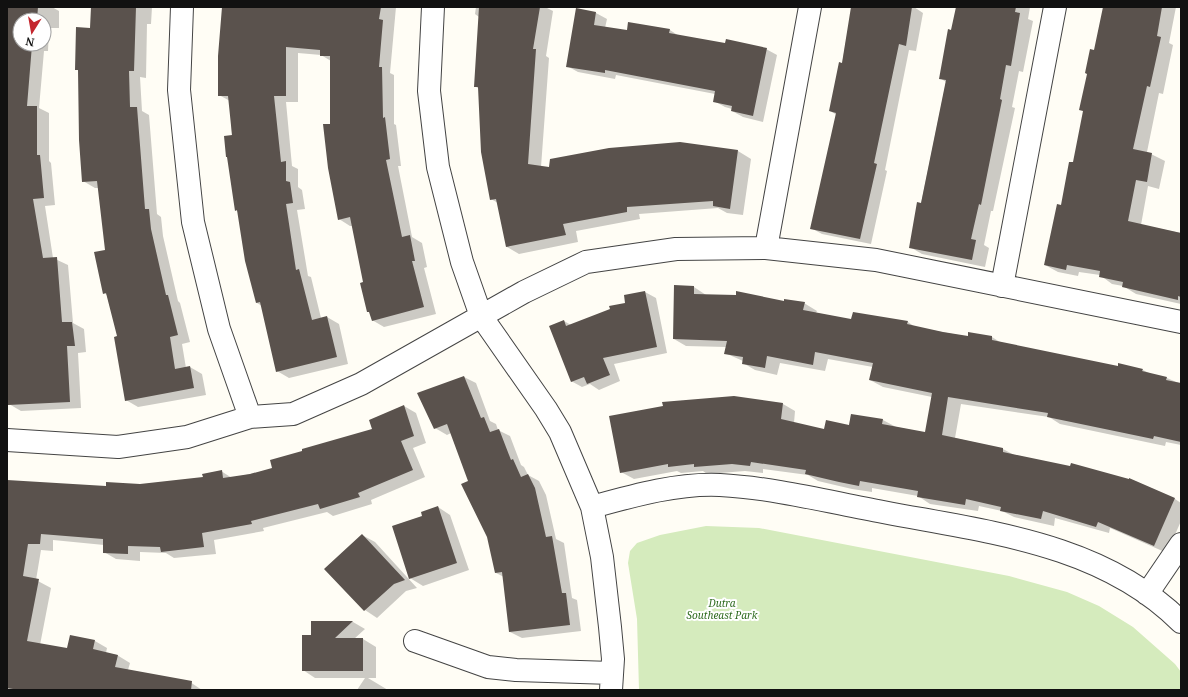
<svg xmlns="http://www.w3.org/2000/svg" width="1188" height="697" font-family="'Noto Serif',serif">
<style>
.green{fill:#d5ebbd}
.shadow{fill:#0003;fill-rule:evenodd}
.building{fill:#5a524d}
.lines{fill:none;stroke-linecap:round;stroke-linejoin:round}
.minor-casing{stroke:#444;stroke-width:24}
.minor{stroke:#fff;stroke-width:22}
.labels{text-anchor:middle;stroke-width:4;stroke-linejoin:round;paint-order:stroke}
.park-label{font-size:10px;font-style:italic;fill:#2f6b1f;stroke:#fff}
</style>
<rect width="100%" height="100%" fill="#fffdf5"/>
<path class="green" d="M 706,526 L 759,528 L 1009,576 L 1067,592 L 1099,606 L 1133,627 L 1175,664 L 1181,672 L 1181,690 L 639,690 L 637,619 L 628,563 L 630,551 L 637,543 L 660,535 Z"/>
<path class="shadow" d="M 7,7 L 52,7 L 59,11 L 59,28 L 49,28 L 48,51 L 44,51 L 39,108 L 49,113 L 49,161 L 51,163 L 55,205 L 45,206 L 53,258 L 68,265 L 73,323 L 84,329 L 86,352 L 78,353 L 81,408 L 21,411 L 9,404 L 7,365 ZM 20,20 L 44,20 L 44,44 L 20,44 Z
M 92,7 L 152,7 L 151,24 L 147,24 L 146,78 L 140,77 L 142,111 L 149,115 L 157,214 L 161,217 L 163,236 L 178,301 L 180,303 L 190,342 L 182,344 L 186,368 L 190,367 L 202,374 L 206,395 L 138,407 L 126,400 L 118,337 L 107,295 L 104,293 L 106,250 L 99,188 L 95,188 L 83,181 L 79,71 L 76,69 L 91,29 Z
M 223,7 L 396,7 L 390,73 L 394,75 L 394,124 L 396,125 L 401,166 L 398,166 L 412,237 L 422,243 L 427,267 L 424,268 L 436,314 L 384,327 L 372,320 L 353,226 L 350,226 L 339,219 L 331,124 L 331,61 L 321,55 L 298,53 L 298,102 L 286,102 L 292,166 L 298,169 L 298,187 L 302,190 L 305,209 L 297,210 L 308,276 L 311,277 L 321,318 L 327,317 L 339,324 L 348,364 L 289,378 L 277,371 L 262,306 L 257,303 L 238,212 L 236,210 L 230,101 L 219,95 Z
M 476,7 L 545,7 L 553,11 L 546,56 L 549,58 L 541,167 L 549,168 L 680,143 L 738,151 L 751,159 L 743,215 L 727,213 L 718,208 L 639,214 L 640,219 L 576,231 L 578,242 L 519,254 L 507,247 L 498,203 L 491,199 L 479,89 L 475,86 L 479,17 L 475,14 Z
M 852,7 L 914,7 L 923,13 L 916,51 L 909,50 L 885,170 L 887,171 L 871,244 L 822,234 L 811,228 L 837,115 L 830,111 L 842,64 Z
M 957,7 L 1030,7 L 1028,19 L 1033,21 L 1023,72 L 1019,71 L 1012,107 L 1015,108 L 993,211 L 991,211 L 984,245 L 989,248 L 985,267 L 922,254 L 910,247 L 921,204 L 946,82 L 940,78 Z
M 1104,7 L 1176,7 L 1169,43 L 1173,45 L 1163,94 L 1159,93 L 1147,152 L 1165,161 L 1159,189 L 1148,186 L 1141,225 L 1181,233 L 1181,304 L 1136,294 L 1123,286 L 1112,284 L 1100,275 L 1079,272 L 1078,276 L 1058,272 L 1045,265 L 1074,163 Z
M 577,9 L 596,13 L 607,19 L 605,28 L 627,32 L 670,30 L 679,36 L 726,44 L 766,49 L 777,55 L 763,122 L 743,117 L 732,111 L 732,109 L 725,107 L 714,101 L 715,94 L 616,75 L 615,79 L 578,72 L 567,66 Z
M 694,287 L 706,295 L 804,303 L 817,311 L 816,313 L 852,320 L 854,313 L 908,322 L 915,327 L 969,337 L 992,337 L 1003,344 L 1119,367 L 1143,370 L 1151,374 L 1167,378 L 1181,384 L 1181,445 L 1166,442 L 1165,446 L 1060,424 L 1049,417 L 961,404 L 955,438 L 1003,449 L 1016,456 L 1129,481 L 1130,479 L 1175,499 L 1181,503 L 1181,521 L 1167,553 L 1110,528 L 1109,533 L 1055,518 L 1054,526 L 1014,517 L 1002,511 L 979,506 L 978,511 L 930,504 L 918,496 L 872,488 L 872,492 L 852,489 L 818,481 L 808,475 L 763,469 L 763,473 L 745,471 L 707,474 L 703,471 L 681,473 L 677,471 L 634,479 L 621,472 L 734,397 L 783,404 L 795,411 L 794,423 L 825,430 L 849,426 L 851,415 L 883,420 L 896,427 L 926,433 L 932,397 L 883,387 L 870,380 L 873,367 L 828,359 L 825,371 L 780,363 L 777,375 L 755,370 L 743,363 L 743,361 L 725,353 L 726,347 L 686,346 L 674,339 Z
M 645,292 L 656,298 L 667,353 L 614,364 L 620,381 L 599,390 L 590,384 L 582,387 L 571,381 L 564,321 L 571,325 L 626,304 Z
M 464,377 L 476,383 L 490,421 L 496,424 L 498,430 L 510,436 L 521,465 L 524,467 L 528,475 L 539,481 L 546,495 L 556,539 L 564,543 L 572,598 L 577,600 L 581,631 L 522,638 L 510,632 L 504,577 L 496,573 L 488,536 L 469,481 L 451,433 L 447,435 L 435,428 Z
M 404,406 L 416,413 L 426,443 L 413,448 L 425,477 L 371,500 L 372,504 L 333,516 L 327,512 L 263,528 L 264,531 L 214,540 L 216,554 L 174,558 L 166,553 L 140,552 L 140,561 L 116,559 L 104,552 L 104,545 L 53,540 L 53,551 L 41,550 L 36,580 L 51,588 L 40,645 L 68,649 L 71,636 L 95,641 L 107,648 L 106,653 L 117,655 L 130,663 L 128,670 L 190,682 L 202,690 L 7,690 L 7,481 L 107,487 L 140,485 L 204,478 L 221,471 L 232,478 L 250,474 L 273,469 L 373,429 Z
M 438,507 L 450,515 L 469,570 L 423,586 L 410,578 L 423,516 Z
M 362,535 L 375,542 L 417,588 L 406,591 L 377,618 L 365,610 Z
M 312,622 L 353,622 L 365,629 L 354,639 L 363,639 L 376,647 L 376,678 L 368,678 L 388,690 L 357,690 L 365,678 L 315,678 L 303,670 L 312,636 Z"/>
<path class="building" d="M 7,7 L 38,7 L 37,20 L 20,20 L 20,44 L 36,44 L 32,45 L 27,106 L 37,106 L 37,155 L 40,155 L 44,198 L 33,199 L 43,258 L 57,257 L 62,322 L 72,322 L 75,346 L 67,346 L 70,402 L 8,405 Z
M 91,7 L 136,7 L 134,71 L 129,71 L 130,107 L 137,107 L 145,209 L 149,209 L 151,229 L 166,295 L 168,295 L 178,335 L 170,337 L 175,369 L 190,366 L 194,388 L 125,401 L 114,337 L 117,336 L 106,293 L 103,294 L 94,252 L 105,250 L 97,181 L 82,182 L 79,140 L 78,70 L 75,70 L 76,27 L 90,28 Z
M 222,7 L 381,7 L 379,19 L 383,20 L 379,67 L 382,67 L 383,118 L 385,117 L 390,159 L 386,160 L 402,237 L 410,235 L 415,261 L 412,261 L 424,307 L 372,321 L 369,312 L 367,312 L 360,283 L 363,282 L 350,217 L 338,220 L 328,168 L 323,124 L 330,124 L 330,56 L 320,56 L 320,50 L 286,47 L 286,96 L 274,96 L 281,162 L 286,161 L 286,181 L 290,182 L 293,203 L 286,204 L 296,270 L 299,269 L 312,320 L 327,316 L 337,357 L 276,372 L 260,302 L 256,303 L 245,261 L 237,210 L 235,211 L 227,157 L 226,157 L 224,136 L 232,135 L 228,96 L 218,96 L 218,56 Z
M 479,7 L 540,7 L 533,49 L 536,49 L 528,164 L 549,167 L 550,159 L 609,148 L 680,142 L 738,150 L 730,209 L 713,206 L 713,201 L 627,207 L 627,212 L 563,224 L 566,235 L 506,247 L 496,199 L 490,200 L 481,152 L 478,87 L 474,87 Z
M 851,7 L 912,7 L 906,46 L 899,44 L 874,163 L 877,164 L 860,239 L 810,229 L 836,113 L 829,111 L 839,62 L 842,63 Z
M 956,7 L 1016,7 L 1015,12 L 1020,13 L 1011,66 L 1006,65 L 1000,99 L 1002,100 L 981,205 L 979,204 L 971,239 L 976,240 L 972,260 L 909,248 L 917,202 L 921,203 L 946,80 L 939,79 L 948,29 L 951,30 Z
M 1103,7 L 1162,7 L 1157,36 L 1161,37 L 1150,87 L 1147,86 L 1133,149 L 1152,153 L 1147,182 L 1136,180 L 1128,221 L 1181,233 L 1181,297 L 1178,296 L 1178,300 L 1122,287 L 1123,282 L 1099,277 L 1100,271 L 1067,265 L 1066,270 L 1044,265 L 1057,204 L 1061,205 L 1069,162 L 1073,162 L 1083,111 L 1079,110 L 1087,74 L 1085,73 L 1090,49 L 1094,50 Z
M 576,8 L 596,12 L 594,25 L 627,30 L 628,22 L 670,29 L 669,33 L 725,43 L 726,39 L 767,48 L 753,116 L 731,111 L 732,106 L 713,102 L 715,91 L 605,70 L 605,73 L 566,67 Z
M 674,285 L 694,286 L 694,294 L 736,295 L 736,291 L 784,301 L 784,299 L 805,302 L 803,310 L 851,319 L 853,312 L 908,321 L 907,324 L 943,332 L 968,336 L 968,332 L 992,336 L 992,340 L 1118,366 L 1118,363 L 1143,369 L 1142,371 L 1167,377 L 1166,380 L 1181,383 L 1181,442 L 1154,436 L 1153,439 L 1047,417 L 1048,413 L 948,397 L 942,435 L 1003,448 L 1003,452 L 1070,466 L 1071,463 L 1129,479 L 1129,478 L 1175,498 L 1154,546 L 1098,522 L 1096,527 L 1043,511 L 1041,519 L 1000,511 L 1001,507 L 966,499 L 965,505 L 917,497 L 918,491 L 860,481 L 859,486 L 839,482 L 805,474 L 806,470 L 751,462 L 750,466 L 732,464 L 694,467 L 694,464 L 668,467 L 668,464 L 620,473 L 609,416 L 663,406 L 662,402 L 734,396 L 783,403 L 781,419 L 824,429 L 826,420 L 849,425 L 851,414 L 883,419 L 882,424 L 925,432 L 932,393 L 869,380 L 873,363 L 815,352 L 813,365 L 767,356 L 765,368 L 742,364 L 743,357 L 724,354 L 727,341 L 673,339 Z
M 645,291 L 657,347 L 603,358 L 610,375 L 587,384 L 584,377 L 571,382 L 549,326 L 564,320 L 566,326 L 610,309 L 609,306 L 625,303 L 624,295 Z
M 464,376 L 481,418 L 484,417 L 490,432 L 499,429 L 511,460 L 513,459 L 521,477 L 528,474 L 535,488 L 546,537 L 552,536 L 562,593 L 566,593 L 570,625 L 509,632 L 502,572 L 495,573 L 487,537 L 461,484 L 468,481 L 447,424 L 434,429 L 417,393 Z
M 404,405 L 414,436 L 401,441 L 413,470 L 358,493 L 360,497 L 320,509 L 318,504 L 251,521 L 252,524 L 202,533 L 204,547 L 161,552 L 160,547 L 128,546 L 128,554 L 103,553 L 103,539 L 41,534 L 40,544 L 28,544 L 23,576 L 39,579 L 27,641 L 67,648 L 70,635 L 95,640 L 93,649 L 118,655 L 115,667 L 192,681 L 191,690 L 19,690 L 7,688 L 7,480 L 106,486 L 106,482 L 140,484 L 203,477 L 202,474 L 222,470 L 223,478 L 250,474 L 272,468 L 270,460 L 302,451 L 302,449 L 372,429 L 369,420 Z
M 438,506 L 457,563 L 409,579 L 392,526 L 422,516 L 421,512 Z
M 362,534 L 405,580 L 394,584 L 364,611 L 324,569 Z
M 311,621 L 353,621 L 335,638 L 363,638 L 363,671 L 302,671 L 302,635 L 311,635 Z"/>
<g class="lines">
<defs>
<path id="minor" d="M 182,7 L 179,90 L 193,222 L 219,329 L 250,417
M 433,7 L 429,91 L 438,167 L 462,262 L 481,316 L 546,409 L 560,432 L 592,507 L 602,557 L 610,627 L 613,659 L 611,690
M 766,248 L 810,7
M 1002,286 L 1055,7
M 7,440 L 118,447 L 187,437 L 250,417 L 293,414 L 361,384 L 524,292 L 586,262 L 676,249 L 766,248 L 876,260 L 1181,322
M 592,507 C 632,496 677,483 720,485 C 775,488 829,502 883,512 C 987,532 1102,543 1181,622
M 1147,594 L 1181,544
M 415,641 L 488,667 L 516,670 L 612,673"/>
</defs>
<use href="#minor" class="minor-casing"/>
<use href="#minor" class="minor"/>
</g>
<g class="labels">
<g class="park-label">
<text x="722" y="607">Dutra<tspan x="722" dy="12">Southeast Park</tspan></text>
</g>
</g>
<rect width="1188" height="697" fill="none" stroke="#111111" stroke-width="16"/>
<g transform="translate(32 32) rotate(191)"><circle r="19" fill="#ffffff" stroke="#a0a0a0"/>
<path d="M0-3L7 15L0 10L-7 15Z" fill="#c4262e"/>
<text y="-6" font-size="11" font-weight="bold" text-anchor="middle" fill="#111111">N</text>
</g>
</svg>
